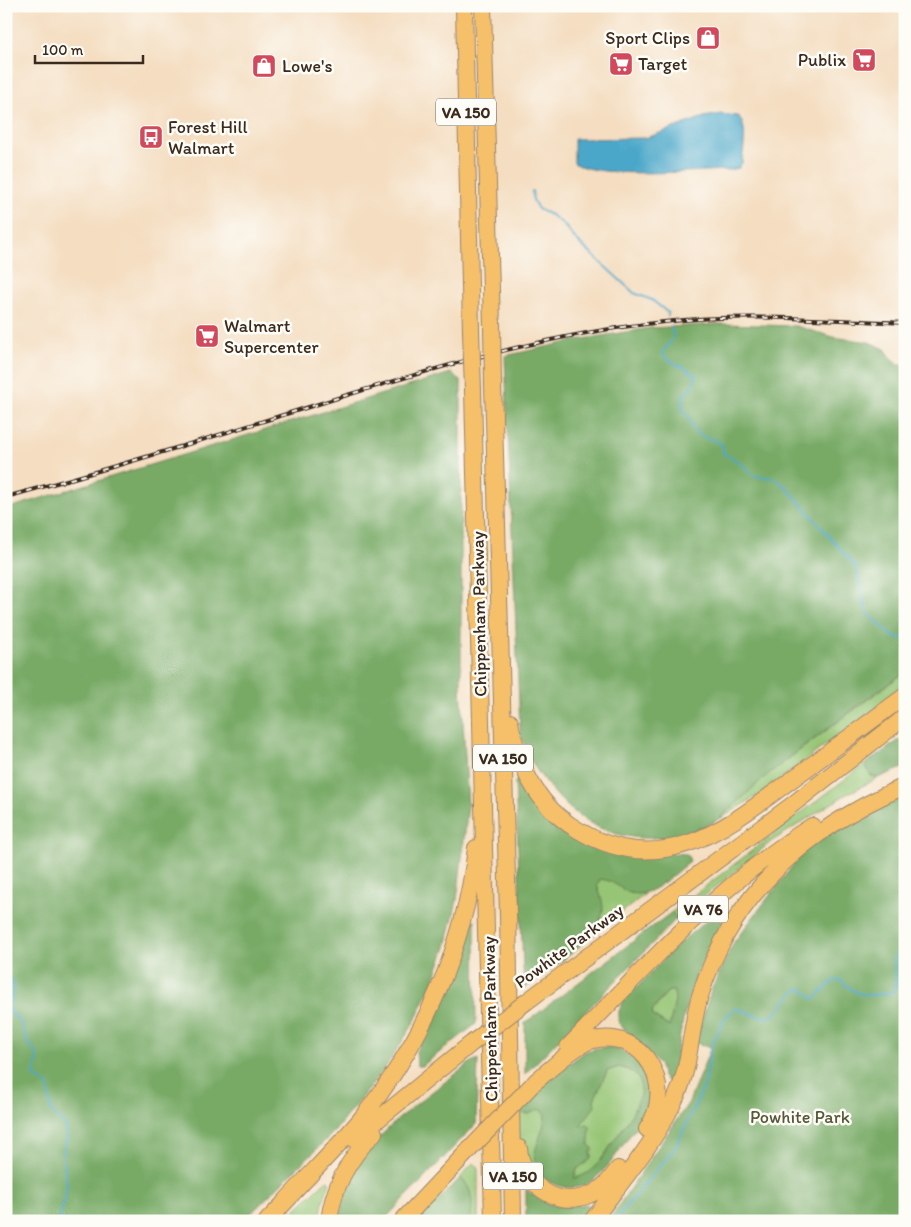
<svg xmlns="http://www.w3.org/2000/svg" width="911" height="1227" font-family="Itim,sans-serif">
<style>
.green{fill:#96c575;stroke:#68784a}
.forest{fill:#78aa66;stroke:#5a6a42;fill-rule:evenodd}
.water{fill:#4ba7c9;stroke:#436874}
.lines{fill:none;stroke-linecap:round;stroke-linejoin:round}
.stream{stroke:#4ba7c9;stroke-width:2}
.highway-casing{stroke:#98846f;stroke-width:18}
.highway{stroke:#f6c06b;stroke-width:16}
.rail-casing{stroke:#3b2a1e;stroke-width:4}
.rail{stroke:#fdfcf7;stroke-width:2;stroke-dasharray:5.5;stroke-linecap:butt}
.highway-bridge-casing{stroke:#98846f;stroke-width:18;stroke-linecap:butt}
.highway-bridge{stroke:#f6c06b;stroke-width:16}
.labels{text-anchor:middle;stroke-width:5;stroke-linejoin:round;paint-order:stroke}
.shield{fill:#fdfcf7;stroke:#75695f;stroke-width:1}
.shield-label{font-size:16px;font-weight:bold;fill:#3b2a1e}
.poi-label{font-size:18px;fill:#3b2a1e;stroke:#fdfcf7;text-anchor:start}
.street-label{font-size:18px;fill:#3b2a1e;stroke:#fdfcf7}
.park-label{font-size:18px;fill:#565838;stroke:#fdfcf7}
</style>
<rect width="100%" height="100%" fill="#fdfcf7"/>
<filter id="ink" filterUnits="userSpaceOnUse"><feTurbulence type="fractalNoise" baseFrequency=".02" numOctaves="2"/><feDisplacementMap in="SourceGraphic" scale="10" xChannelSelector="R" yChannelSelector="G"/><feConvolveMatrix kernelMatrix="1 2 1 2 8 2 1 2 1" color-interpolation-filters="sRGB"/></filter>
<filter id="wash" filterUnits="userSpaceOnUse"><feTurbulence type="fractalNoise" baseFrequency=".0096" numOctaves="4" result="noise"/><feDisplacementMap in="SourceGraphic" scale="20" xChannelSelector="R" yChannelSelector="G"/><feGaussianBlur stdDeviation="1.12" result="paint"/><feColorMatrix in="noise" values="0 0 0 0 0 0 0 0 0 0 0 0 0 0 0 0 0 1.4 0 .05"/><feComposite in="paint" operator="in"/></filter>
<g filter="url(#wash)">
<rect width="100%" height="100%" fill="#f4ddc0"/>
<path class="green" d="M 905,672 L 905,686 L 757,796 L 720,819 L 756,783 Z
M 865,764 L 871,776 L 878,778 L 845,795 L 772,841 L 676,919 L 672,912 Z
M 600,879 L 612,880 L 630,893 L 645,894 L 587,940 C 601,917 606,912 597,885 Z
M 668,991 L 674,991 L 675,1001 L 670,1027 L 653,1016 L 652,1012 Z
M 619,1067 C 660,1077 633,1113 619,1134 C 608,1149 595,1177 574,1178 L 577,1169 L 592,1156 L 580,1126 L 607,1071 Z
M 540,1109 L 545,1114 L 545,1125 L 535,1165 L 542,1176 C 520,1165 517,1134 509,1112 L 529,1114 Z
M 473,1163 L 478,1166 L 478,1221 L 470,1221 C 472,1207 473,1187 460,1178 Z
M 327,1180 L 330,1182 L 323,1201 L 320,1221 L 283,1221 Z"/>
<path class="forest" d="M 722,324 L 796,326 L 833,337 L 869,342 L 885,349 L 894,361 L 905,367 L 905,672 C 861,702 820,735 777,767 C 757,782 741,801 721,817 C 713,824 700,828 690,832 C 650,844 606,839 573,811 C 549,790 526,761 520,730 L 505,356 L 577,340 L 650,328 Z
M 451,373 L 461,381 L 461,687 L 468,806 L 457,900 L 446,947 L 433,982 L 414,1023 L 385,1068 L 334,1132 L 243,1221 L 6,1221 L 6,509 Z
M 905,736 L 905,767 L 878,778 L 871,776 L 865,764 Z
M 519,778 L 523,781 C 543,819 566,842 610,851 C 635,855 662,852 687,854 L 690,861 C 675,872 651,899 631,893 C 618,890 618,881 600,879 L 597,885 C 600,895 605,905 602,915 C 594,943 546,971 524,989 L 515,782 Z
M 905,796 L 905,1221 L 608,1221 L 689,1102 L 711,1047 L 695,1043 L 712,988 L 734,942 L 807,847 L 866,809 Z
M 721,909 L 728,912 C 692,972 682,1012 673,1080 L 669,1083 L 663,1077 L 659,1064 L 619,1024 L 619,1011 L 623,1002 L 678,944 ZM 668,991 L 674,991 L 675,1001 L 669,1027 L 653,1016 L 652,1011 Z
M 672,912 L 676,919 L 525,1074 L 525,1023 Z
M 475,921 L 476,1024 L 422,1066 L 417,1066 L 416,1051 L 439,1011 L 470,922 Z
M 609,1047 C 636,1052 659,1081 647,1110 C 642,1122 630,1134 623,1145 C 614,1158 604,1173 590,1182 C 573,1194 542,1186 535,1165 C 531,1150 546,1130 545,1113 L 540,1109 L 529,1114 L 509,1112 L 584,1052 L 597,1048 ZM 619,1067 C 659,1076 634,1112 620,1132 C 608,1148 596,1175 574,1178 L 577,1169 L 591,1159 L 590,1152 L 593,1151 L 593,1148 L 589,1145 L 590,1126 L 588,1124 L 580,1126 L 595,1106 L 594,1100 L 607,1071 Z
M 478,1060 L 476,1124 L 383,1221 L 340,1221 C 345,1146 416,1106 470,1063 Z
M 460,1178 C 474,1187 473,1206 470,1221 L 417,1221 Z
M 526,1189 C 547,1208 560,1208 587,1204 L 589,1207 L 580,1221 L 526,1221 Z"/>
<path class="water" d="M 721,114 L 738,116 C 749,127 743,149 742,163 L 739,168 L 729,170 C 695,171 600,179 574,163 L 574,139 L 646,138 L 704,117 Z"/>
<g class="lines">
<path class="stream" d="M 532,191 L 533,200 L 538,209 L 551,215 L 563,224 L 577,241 L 634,293 L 652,300 L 668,313 L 668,316
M 671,326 L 674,337 L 662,353 C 670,365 685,365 696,376 L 694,384 L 684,394 L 682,409 C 692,417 689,426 697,433 C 704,439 715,438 723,445 L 723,453 L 742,464 L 754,476 L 775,478 L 788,489 L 856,567 L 864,603 L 869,615 L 895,638 L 905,638
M 905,915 L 902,925 L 905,929
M 6,970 L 14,985 L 9,1011 L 21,1022 L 28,1044 C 41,1052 37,1061 34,1076 L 48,1085 L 51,1111 L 66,1127 L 67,1138 L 63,1153 L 67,1188 L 59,1221
M 614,1221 L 675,1148 L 705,1084 L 711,1047 L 723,1022 L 733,1009 C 745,1007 758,1021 770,1017 C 784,1011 787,993 801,988 L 814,999 L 833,981 L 841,980 C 857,998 870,997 893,992 L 896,985 L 894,958 L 905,946"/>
</g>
</g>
<g filter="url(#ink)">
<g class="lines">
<defs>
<path id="highway" d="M 464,6 L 471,331
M 483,6 L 492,326
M 493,384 L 508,913 L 513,1221
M 473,390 L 493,1221
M 510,722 C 518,766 538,807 578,830 C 665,882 730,825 798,775 C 834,749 869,722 905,696
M 526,1002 L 788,808 L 905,717
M 568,1047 C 645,968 718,885 812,826
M 535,1082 C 550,1070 575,1044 594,1040 C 644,1029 677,1086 647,1129
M 354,1139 L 472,1043
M 519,1148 C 522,1183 555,1209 589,1195 C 602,1190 610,1180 618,1169
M 283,1204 C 308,1176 336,1149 360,1120 C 423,1042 465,947 476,848
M 267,1221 L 290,1197
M 329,1221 C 333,1186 350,1157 374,1133
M 402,1221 L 470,1149
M 592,1221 C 621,1182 658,1139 677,1095 C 691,1064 690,1028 700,996 C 732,892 808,828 905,786"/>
</defs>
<use href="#highway" class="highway-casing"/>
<use href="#highway" class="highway"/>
<defs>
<path id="rail" d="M 6,497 C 120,466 232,431 344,396 C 449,364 554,333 664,322 C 744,313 824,320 905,323"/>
</defs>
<use href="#rail" class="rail-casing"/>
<use href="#rail" class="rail"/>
<defs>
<path id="highway-bridge" d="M 492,326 L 493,384
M 471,331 L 473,390
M 472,1043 L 526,1002
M 470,1149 L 532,1085"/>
</defs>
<use href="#highway-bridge" class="highway-bridge-casing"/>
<use href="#highway-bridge" class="highway-bridge"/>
</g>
</g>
<defs>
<symbol id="shop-square" viewBox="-11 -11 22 22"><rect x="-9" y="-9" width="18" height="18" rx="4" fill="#d1495b" stroke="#fdfcf7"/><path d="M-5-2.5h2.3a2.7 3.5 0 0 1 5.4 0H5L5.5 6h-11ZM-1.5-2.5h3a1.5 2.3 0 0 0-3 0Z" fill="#fff"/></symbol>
<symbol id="supermarket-square" viewBox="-11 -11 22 22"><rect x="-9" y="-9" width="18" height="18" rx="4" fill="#d1495b" stroke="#fdfcf7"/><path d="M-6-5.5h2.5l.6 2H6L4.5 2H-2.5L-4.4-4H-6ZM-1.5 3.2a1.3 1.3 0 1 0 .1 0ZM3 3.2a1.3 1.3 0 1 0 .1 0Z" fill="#fff"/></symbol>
<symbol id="bus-square" viewBox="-11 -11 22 22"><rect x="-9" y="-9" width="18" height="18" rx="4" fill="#d1495b" stroke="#fdfcf7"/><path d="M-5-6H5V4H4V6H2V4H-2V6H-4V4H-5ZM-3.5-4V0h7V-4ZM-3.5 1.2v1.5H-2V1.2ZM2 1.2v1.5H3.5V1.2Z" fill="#fff"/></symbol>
</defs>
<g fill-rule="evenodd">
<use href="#shop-square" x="694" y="24" width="28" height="28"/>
<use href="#supermarket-square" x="850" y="46" width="28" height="28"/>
<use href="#supermarket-square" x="607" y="50" width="28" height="28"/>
<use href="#shop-square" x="250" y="52" width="28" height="28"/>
<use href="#bus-square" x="137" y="123" width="28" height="28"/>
<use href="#supermarket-square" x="193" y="322" width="28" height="28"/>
</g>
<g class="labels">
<g class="shield">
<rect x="436" y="98.5" width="60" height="27" rx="4"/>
<rect x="473" y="744.5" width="60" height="27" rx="4"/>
<rect x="678" y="895.5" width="50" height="27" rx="4"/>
<rect x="483" y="1162.5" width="60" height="27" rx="4"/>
</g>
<g class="shield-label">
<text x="466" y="118">VA 150</text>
<text x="503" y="764">VA 150</text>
<text x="703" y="915">VA 76</text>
<text x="513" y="1182">VA 150</text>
</g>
<g class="poi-label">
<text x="690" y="44" text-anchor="end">Sport Clips</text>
<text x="846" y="66" text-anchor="end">Publix</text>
<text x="638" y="70">Target</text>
<text x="282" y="72">Lowe's</text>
<text x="168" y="133">Forest Hill<tspan x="168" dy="21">Walmart</tspan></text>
<text x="224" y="332">Walmart<tspan x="224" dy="21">Supercenter</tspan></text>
</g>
<g class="street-label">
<text transform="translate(479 614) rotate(-91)" y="6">Chippenham Parkway</text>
<text transform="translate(569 946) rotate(-36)" y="6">Powhite Parkway</text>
<text transform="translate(490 1019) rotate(-91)" y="6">Chippenham Parkway</text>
</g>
<g class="park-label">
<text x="800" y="1123">Powhite Park</text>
</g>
</g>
<rect width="911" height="1227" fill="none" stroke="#fdfcf7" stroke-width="25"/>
<path d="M35 55v8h108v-8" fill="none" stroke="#3b2a1e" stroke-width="2.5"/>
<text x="42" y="55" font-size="15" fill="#3b2a1e" stroke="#fdfcf7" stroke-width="4" paint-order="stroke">100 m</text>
</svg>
